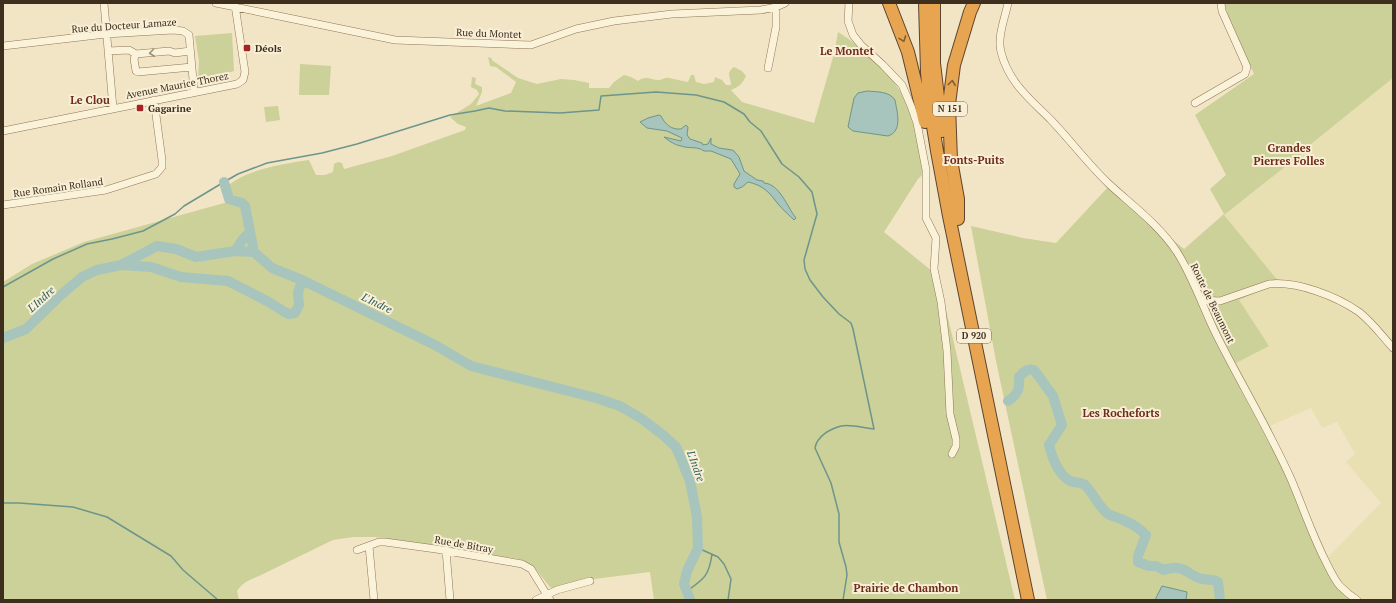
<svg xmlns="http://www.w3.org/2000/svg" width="1396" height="603" font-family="'PT Serif',serif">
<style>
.farmland{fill:#e8e0b2}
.green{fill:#cbd198}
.water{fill:#a7c5bc;stroke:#6d958b}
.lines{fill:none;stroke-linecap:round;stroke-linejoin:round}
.stream{stroke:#6d958b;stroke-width:1.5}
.river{stroke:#a7c5bc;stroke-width:10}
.street-casing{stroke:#8f7659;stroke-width:8}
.highway-casing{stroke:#5d442e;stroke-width:14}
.street{stroke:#fbf2da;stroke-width:7}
.highway{stroke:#e7a551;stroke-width:12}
.oneway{stroke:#825e32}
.oneway2{stroke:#9c907c}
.poi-dot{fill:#a32425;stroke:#f8efd6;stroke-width:1.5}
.labels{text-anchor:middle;stroke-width:4;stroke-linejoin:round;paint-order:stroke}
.shield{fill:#f8efd6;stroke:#766855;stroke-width:1}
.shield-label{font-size:9px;font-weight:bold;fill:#3e2e1e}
.street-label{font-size:10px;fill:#3e2e1e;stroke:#f8efd6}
.poi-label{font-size:10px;font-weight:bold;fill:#3e2e1e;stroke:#f8efd6;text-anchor:start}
.neighbourhood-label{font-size:11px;font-weight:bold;fill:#6e2c1a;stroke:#f8efd6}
.water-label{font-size:11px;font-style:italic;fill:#2c5f5c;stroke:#f8efd6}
</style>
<rect width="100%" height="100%" fill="#f2e5c5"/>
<path class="farmland" d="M 1393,78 L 1393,600 L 1363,600 L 1352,593 L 1338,578 L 1328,557 L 1381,503 L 1346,462 L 1355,454 L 1337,422 L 1322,428 L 1311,408 L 1270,426 L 1235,363 L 1238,300 L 1270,287 L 1224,215 L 1300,155 L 1311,144 Z"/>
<path class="green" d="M 1224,3 L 1391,3 L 1393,4 L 1393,78 L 1311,144 L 1300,155 L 1224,215 L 1279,282 L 1270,287 L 1239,300 L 1269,346 L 1236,363 L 1270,426 L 1328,557 L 1320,555 C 1328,574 1335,588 1352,600 L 1047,600 L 996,361 L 971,226 L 1023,238 L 1056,243 L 1109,186 L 1143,216 L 1184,249 L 1224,214 L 1210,189 L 1226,175 L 1195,115 L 1254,74 L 1231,24 Z
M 838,32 C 862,47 889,71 903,96 C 914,115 919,152 923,174 L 918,179 L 884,232 L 938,276 L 1015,600 L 654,600 L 650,572 L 586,580 L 555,589 L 550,587 L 534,567 L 528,563 L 519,559 L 375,537 L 354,537 L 333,540 L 259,576 C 249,580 243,582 237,591 L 239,600 L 3,600 L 3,282 L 32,264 L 84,242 L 235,200 L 231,197 L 228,186 C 244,170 287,163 309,160 L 316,175 L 325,175 L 333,172 L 334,164 L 338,162 L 342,163 L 344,169 L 392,156 L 465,130 L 466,127 L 458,124 L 450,117 L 471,104 L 479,94 L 477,90 L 471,87 L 472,77 L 476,78 L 475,84 L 482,87 L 482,92 L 476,106 L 511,93 L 516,82 L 496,67 L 490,66 L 488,57 L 491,58 L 493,61 L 518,78 L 537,84 L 561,79 L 574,80 L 589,83 L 589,88 L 609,88 L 614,82 L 624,75 L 631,77 L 638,81 C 645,75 651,80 659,80 C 663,80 665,77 669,78 C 675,79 681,81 688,82 L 691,75 L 694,75 L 696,82 L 704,84 L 714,82 L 715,77 L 722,80 L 726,85 L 731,85 C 731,77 725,74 734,67 L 742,71 L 746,76 C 742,84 739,87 731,90 L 742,102 L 814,123 L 834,54 Z
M 232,33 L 234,71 L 198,81 L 199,61 L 195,36 Z
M 300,64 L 331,66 L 329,95 L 299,95 Z
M 278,106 L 280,120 L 266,122 L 264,107 Z"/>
<path class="water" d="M 867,91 C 877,92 889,91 895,100 C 897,112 903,131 888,136 L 853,131 L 848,127 L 854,98 L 858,93 Z
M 659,115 L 661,116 C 665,124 671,130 681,129 L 686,125 L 688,127 L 687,135 L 690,139 L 702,143 L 703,145 L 708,144 L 711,138 L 711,144 L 719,148 L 732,150 L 734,151 L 739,157 L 744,171 L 757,180 L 763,181 L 764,183 C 780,184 787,207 796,218 L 794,220 C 789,215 783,210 778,204 C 770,193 763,185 748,182 L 742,187 L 737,189 L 734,187 L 734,184 L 740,174 L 731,159 L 711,151 L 704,151 C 698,146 689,149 681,146 C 675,145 669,141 664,137 L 681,141 L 682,138 L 667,131 L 647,128 L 640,122 L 648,118 Z
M 1162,586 L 1187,592 L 1186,600 L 1155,600 Z"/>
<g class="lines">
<path class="stream" d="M 3,287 L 53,259 L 87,244 L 112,239 L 143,231 L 175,214 L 184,206 L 224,182 L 238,174 L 267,163 L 322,153 L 357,144 L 450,115 L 475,111 L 489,108 L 505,111 L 560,113 L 599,110 L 601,96 L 656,92 L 696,95 L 724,102 L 744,114 L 750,122 L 761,131 L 782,164 L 799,177 L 812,192 L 817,214 L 804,260 L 805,269 L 810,280 L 823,297 L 839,314 L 851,323 L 853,329 L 874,429 C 864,428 850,424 841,426 C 830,429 817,436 815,448 L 831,483 L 839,514 L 839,542 L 846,567 L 847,575 L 843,600
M 3,503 L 19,503 L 73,507 L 107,517 L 171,556 L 183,570 L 218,600
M 698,548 L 718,557 L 724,564 L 731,579 L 728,600
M 687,591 C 704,579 709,576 712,554"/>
<path class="river" d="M 224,182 L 229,199 L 242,203 L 245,206 L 254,252
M 235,251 L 243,239 L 250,232
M 121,265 L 157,246 L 176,249 L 196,257 L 235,251 L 254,252 L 272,268 L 302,280 L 435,345 L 471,366 L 596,398 L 620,406 L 642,419 L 663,435 L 676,447 L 690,481 L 697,517 L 698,548 L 687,571 L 684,584 L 690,600
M 3,338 L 26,329 L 62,294 L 82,277 L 97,270 L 121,265 L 151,267 L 181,277 L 228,281 L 267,301 L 288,314 L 295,313 L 299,305 L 298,293 L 302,280
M 1008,401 C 1018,395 1020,388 1019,377 C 1024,372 1027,368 1034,370 L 1053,396 L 1062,425 L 1049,445 C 1052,457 1058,474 1070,481 C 1075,483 1081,482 1085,485 C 1094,494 1098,506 1108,514 C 1114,517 1120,518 1125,521 C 1133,524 1140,529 1146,535 L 1138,556 L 1138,562 L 1149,566 L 1156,566 L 1164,570 C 1185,563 1186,575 1202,579 C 1208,580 1213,579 1218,582 L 1220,600"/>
<defs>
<path id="street" d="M 104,3 L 113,108
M 216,3 L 395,40 L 531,45 L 576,29 L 614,21 L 672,14 L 761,10 L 776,7 L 785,3
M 849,3 L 848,21 L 853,35 L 861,45 L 883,65 L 902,85 L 911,106 L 917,123 L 926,170 L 926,218 L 936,238 L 934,269 L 941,302 L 947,351 L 950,414 L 956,439 L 956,446 L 952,454
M 1008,3 C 1005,18 997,37 1001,52 C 1009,83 1030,99 1051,120 C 1071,141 1088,164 1109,184 C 1133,206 1159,225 1177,252 C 1194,279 1203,308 1217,336 C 1241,384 1269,430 1291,479 C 1303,507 1312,535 1326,562 C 1330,570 1334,579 1340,586 C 1345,591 1351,596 1357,600
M 3,46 L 106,34 L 173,30 L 183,31 L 189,35 L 194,91
M 108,51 L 129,50 L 136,54
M 190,51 L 175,53 L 169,51 L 136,54 L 134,59 L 136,71 L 138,72 L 192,67
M 768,68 L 776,27 L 776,7
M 1195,103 L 1245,74 L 1247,67 L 1222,11 L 1221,3
M 3,131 L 237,84 L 243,80 L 245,72 L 235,5
M 3,205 L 106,190 L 156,174 L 162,167 L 162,160 L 154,100
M 1201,300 L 1220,301 L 1269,284 C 1297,281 1336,296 1359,312 C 1372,322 1382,336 1393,348
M 369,546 L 374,600
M 357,550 L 379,542 L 385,542 L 436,549 L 522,564 L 531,569 L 550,600
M 446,550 L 450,600
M 536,600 L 557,590 L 590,581"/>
<path id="highway" d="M 889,3 L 908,52 L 925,122
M 925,3 L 927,72 L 930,108 L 937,151 L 949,216 L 1028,600
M 934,3 L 934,63 L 942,131
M 958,219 L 958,199 L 951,160 L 949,104 L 954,65 L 970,12 L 974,3"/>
</defs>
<use href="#street" class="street-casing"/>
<use href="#highway" class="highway-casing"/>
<use href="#street" class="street"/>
<use href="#highway" class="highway"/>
</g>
<defs><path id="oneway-chevron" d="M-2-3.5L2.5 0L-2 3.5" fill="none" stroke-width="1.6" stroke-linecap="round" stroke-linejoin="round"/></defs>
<g class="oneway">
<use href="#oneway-chevron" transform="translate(903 39) rotate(70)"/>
<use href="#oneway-chevron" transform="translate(952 83) rotate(-83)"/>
</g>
<use class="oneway2" href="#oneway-chevron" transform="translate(152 53) rotate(173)"/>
<g class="poi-dot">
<rect x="243" y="44" width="8" height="8" rx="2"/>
<rect x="136" y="104" width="8" height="8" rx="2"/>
</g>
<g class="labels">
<g class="shield">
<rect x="933" y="102" width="34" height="14" rx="3"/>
<rect x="957" y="329" width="34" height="14" rx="3"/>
</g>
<g class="shield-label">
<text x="950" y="112">N 151</text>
<text x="974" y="339">D 920</text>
</g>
<g class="street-label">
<text transform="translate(124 25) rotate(-4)" y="4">Rue du Docteur Lamaze</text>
<text transform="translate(489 33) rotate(2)" y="4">Rue du Montet</text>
<text transform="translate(177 85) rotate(-11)" y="4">Avenue Maurice Thorez</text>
<text transform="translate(58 187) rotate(-8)" y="4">Rue Romain Rolland</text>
<text transform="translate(1213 303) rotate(64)" y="4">Route de Beaumont</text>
<text transform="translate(464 544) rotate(10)" y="4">Rue de Bitray</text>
</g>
<g class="poi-label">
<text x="255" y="52">Déols</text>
<text x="148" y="112">Gagarine</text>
</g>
<g class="neighbourhood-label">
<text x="847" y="55">Le Montet</text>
<text x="90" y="104">Le Clou</text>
<text x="1289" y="152">Grandes<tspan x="1289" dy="13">Pierres Folles</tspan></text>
<text x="974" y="164">Fonts-Puits</text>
<text x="1121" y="417">Les Rocheforts</text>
<text x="906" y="592">Prairie de Chambon</text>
</g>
<g class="water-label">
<text transform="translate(41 299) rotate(-42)" y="4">L'Indre</text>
<text transform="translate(377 303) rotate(26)" y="4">L'Indre</text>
<text transform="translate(696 466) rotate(70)" y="4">L'Indre</text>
</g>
</g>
<rect width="1396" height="603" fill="none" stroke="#3e2e1e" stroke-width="8"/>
</svg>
